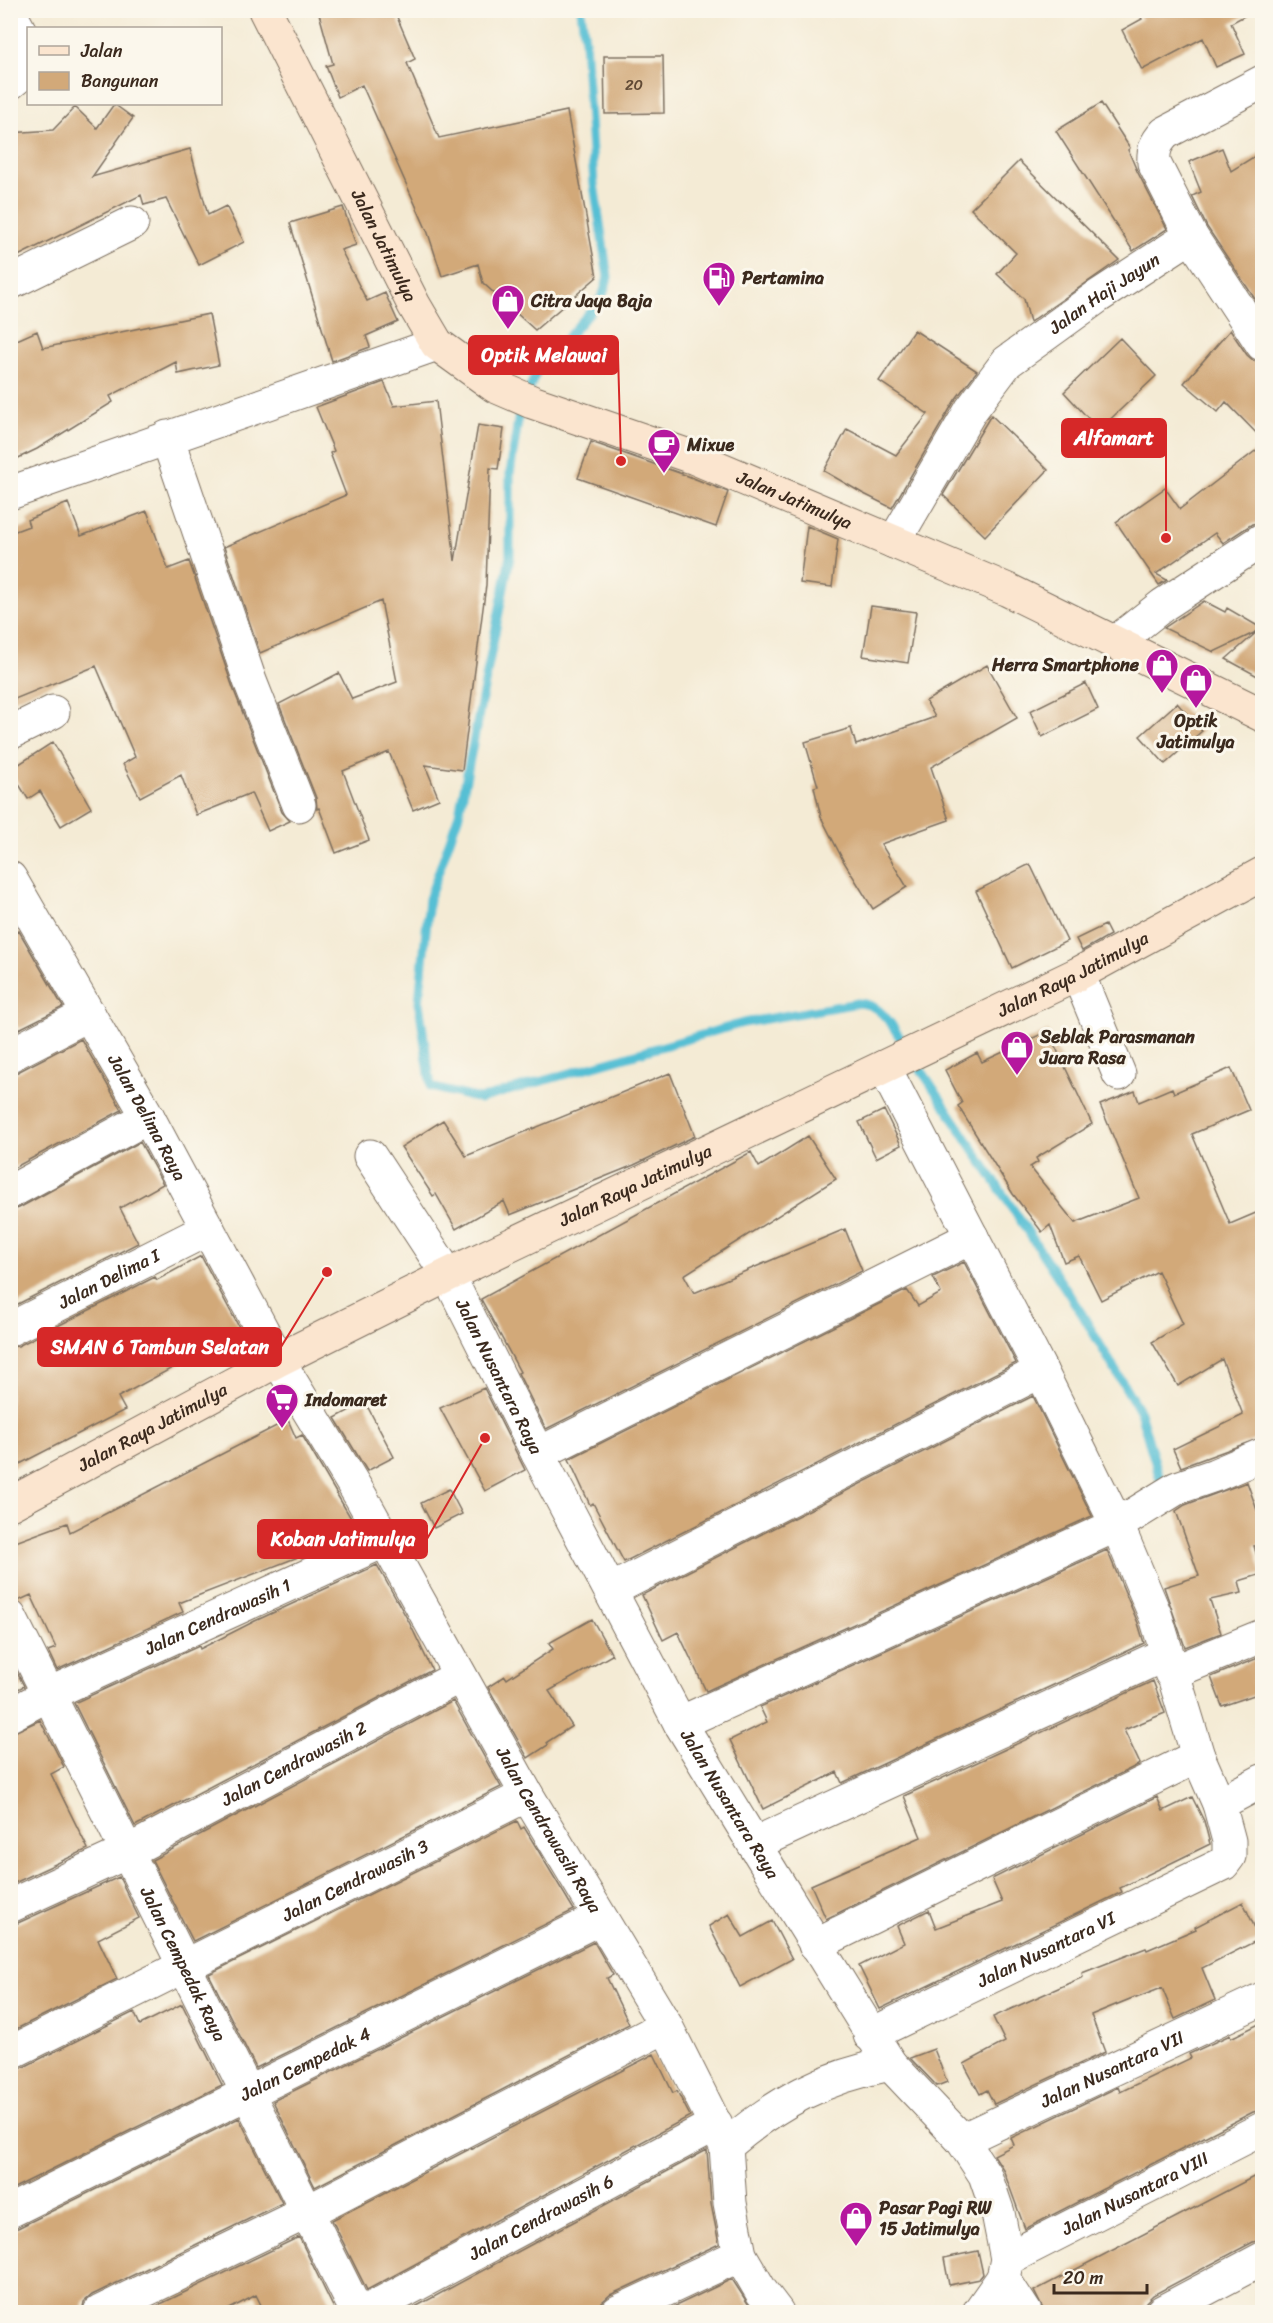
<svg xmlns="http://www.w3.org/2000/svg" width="1273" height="2323" font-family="Sriracha,sans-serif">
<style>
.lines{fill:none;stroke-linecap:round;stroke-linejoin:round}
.stream{stroke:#57bfd4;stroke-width:9}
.building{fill:#d2a979}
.street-casing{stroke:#7c6e5e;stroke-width:35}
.secondary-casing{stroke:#7c6e5e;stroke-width:35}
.street{stroke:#fff;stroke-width:33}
.secondary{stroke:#fbe5cf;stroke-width:33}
.labels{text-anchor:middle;stroke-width:6;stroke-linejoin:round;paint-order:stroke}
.number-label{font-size:15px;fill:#614a35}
.street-label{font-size:18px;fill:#3b2a1e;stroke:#fbf7ec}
.poi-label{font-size:18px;font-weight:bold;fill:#3b2a1e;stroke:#fbf7ec;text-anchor:start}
.leader{fill:none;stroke:#d62828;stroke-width:2}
.callout-dot{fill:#d62828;stroke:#fbf7ec;stroke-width:2}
.callout{fill:#d62828;stroke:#d62828;stroke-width:2}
.callout-label{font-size:20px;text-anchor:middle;font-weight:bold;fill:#fff}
</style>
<rect width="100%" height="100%" fill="#fbf7ec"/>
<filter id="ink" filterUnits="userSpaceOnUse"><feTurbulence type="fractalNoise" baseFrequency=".0167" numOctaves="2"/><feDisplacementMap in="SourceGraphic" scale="12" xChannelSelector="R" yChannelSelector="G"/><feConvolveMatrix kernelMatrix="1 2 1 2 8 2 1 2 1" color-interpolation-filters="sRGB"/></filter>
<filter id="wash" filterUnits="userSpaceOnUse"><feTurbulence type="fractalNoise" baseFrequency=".008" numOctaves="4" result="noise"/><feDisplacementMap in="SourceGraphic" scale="24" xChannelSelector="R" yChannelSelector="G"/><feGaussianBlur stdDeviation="1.35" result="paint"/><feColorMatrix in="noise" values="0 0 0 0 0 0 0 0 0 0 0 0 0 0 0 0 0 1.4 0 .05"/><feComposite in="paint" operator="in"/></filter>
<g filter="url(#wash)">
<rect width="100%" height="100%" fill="#f4ebd5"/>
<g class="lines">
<path class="stream" d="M 581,10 L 585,40 L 594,184 L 608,277 L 604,292 L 598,303 L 536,373 L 519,414 L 510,474 L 510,557 L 459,814 L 429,899 L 419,1003 L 431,1087 L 480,1099 L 743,1023 L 858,1003 C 874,1004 881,1011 891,1024 L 1082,1314 L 1140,1412 L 1160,1479"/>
</g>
<g id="blocks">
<path class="building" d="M 318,10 L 394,10 L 415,59 L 407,63 L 439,138 L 567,111 L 597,277 L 535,330 L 483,283 L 478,264 L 442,276 L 428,233 L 362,85 L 338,97 L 326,66 L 333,64 Z
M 1136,10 L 1255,10 L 1231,23 L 1245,54 L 1216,67 L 1203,38 L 1142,70 L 1122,30 L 1142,19 Z
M 604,56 L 663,56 L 664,113 L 605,114 Z
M 1101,103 L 1130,148 L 1128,150 L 1137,171 L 1167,229 L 1133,251 L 1056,131 Z
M 114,104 L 133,118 L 92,177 L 190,149 L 208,215 L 226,206 L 244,242 L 199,265 L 166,199 L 144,205 L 141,195 L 10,260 L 10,133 L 53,130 L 75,107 L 97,128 Z
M 1222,148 L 1231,171 L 1263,151 L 1263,311 L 1207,227 L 1192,196 L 1201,192 L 1189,162 Z
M 1019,161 L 1119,260 L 1030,322 L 1024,299 L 997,274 L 1016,253 L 971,209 Z
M 343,207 L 356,245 L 341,250 L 367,301 L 385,293 L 398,322 L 366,336 L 370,347 L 332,361 L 290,223 Z
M 209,314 L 219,365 L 178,374 L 176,362 L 110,396 L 113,402 L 37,449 L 10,462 L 10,343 L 37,331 L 43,348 Z
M 914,330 L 977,371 L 955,400 L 892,508 L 862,493 L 824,471 L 847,429 L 896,455 L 928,414 L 879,381 Z
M 1230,330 L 1247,355 L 1254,361 L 1263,363 L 1263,440 L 1226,402 L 1218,412 L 1184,383 Z
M 1120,338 L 1156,376 L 1099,430 L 1064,392 Z
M 384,382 L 394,406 L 436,401 L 455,561 L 478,425 L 504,429 L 498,469 L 490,468 L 486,585 L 462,770 L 425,765 L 439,799 L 413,810 L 389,752 L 343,771 L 369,840 L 336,853 L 319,808 L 317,809 L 316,798 L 279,704 L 339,673 L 352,699 L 397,682 L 381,601 L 260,653 L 224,547 L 346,495 L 330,453 L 334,451 L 316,407 Z
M 991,415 L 1048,470 L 985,536 L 943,495 Z
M 591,442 L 688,476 L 728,492 L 716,527 L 578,478 Z
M 1263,445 L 1263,522 L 1252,524 L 1223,543 L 1215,533 L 1156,574 L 1167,580 L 1159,585 L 1116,522 L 1165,488 L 1180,509 Z
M 68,503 L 81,536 L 147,511 L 168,569 L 189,561 L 233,688 L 282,812 L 290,821 L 268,831 L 251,793 L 196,815 L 181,775 L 140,797 L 123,764 L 135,757 L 96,666 L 10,701 L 10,533 L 29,526 L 27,520 Z
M 807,526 L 838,539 L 832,587 L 800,583 Z
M 1204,601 L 1225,612 L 1227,608 L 1261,628 L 1263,626 L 1263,679 L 1226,659 L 1258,631 L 1214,652 L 1164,628 Z
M 871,606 L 916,612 L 908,663 L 863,656 Z
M 987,665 L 1017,718 L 931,767 L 949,820 L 881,844 L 907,887 L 873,909 L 844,862 L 821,817 L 814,787 L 818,786 L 805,742 L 851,728 L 856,745 L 935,717 L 926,701 Z
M 1086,683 L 1098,709 L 1042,737 L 1030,711 Z
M 1177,703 L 1202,731 L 1165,764 L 1140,736 Z
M 53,742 L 91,808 L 61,826 L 40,791 L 28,799 L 10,770 Z
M 1030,864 L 1067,941 L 1012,968 L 976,891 Z
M 1105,925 L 1110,935 L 1082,951 L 1076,939 Z
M 19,931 L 63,1007 L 19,1029 L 10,1016 L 10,935 Z
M 1048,1031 L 1092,1124 L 1036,1158 L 1038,1162 L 1030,1167 L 1075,1223 L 1139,1198 L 1100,1105 L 1135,1091 L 1139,1102 L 1172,1088 L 1174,1093 L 1231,1068 L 1249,1110 L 1192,1134 L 1230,1224 L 1263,1210 L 1263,1437 L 1181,1467 L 1173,1449 L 1243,1415 L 1222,1359 L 1178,1386 L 1152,1342 L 1183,1324 L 1158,1271 L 1101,1300 L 1079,1256 L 1064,1262 L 1050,1225 L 1042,1232 L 1013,1194 L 958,1106 L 962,1103 L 945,1070 L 977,1053 L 982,1062 Z
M 81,1039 L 122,1110 L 10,1170 L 10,1076 Z
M 670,1073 L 695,1136 L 634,1165 L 510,1215 L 504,1201 L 456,1229 L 436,1194 L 433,1196 L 401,1147 L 443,1120 L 466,1156 Z
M 884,1110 L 901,1145 L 876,1158 L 859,1122 Z
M 808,1136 L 836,1179 L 684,1275 L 694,1293 L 845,1229 L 862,1271 L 546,1429 L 518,1373 L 520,1372 L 481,1299 L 751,1152 L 759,1167 Z
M 140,1142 L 163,1184 L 120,1208 L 138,1243 L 10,1308 L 10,1211 L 19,1208 Z
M 201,1256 L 241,1331 L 118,1397 L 125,1410 L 10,1469 L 10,1347 L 18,1346 L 155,1277 L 157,1280 Z
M 964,1262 L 1016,1363 L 624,1562 L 593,1503 L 590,1505 L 569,1459 L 907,1290 L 918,1306 L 941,1293 L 933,1277 Z
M 484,1388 L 525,1470 L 485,1491 L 440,1408 Z
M 1033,1396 L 1092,1516 L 706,1691 L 678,1632 L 663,1640 L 642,1595 Z
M 365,1402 L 394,1457 L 367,1471 L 335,1418 Z
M 288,1420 L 296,1438 L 302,1435 L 359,1532 L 329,1545 L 179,1603 L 183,1612 L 57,1670 L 48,1651 L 56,1648 L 31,1595 L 18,1601 L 10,1598 L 10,1544 L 67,1523 L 70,1532 Z
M 1247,1482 L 1258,1513 L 1263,1513 L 1263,1545 L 1254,1546 L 1262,1574 L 1239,1581 L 1242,1593 L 1210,1600 L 1221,1633 L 1185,1647 L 1164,1587 L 1199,1576 L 1176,1511 L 1185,1505 Z
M 449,1489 L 462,1514 L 434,1528 L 421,1503 Z
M 1107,1550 L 1138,1623 L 1144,1643 L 842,1783 L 837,1772 L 763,1809 L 730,1740 L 767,1722 L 760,1707 Z
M 377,1565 L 409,1622 L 432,1670 L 135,1826 L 74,1703 L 199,1646 L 200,1649 L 255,1621 Z
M 592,1619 L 612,1655 L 549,1691 L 572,1726 L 547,1742 L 548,1745 L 528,1758 L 488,1687 L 505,1676 L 507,1679 L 553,1649 L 549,1643 Z
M 1263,1656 L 1263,1692 L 1222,1706 L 1211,1677 Z
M 13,1665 L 24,1686 L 10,1693 L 10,1666 Z
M 1153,1681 L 1165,1713 L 1124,1730 L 1140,1764 L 826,1919 L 811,1885 L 921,1837 L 904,1796 Z
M 453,1701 L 501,1787 L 193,1941 L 152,1860 Z
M 40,1720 L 64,1767 L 51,1774 L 88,1849 L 10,1885 L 10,1734 Z
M 1157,1797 L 1163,1811 L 1192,1797 L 1204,1821 L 1210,1844 L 1120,1888 L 1122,1892 L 880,2009 L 859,1966 L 904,1943 L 897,1926 L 929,1910 L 936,1928 L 1002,1902 L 992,1879 Z
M 517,1821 L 521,1829 L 524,1827 L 574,1910 L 256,2068 L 209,1974 Z
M 119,1877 L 139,1918 L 98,1939 L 117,1979 L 10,2032 L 10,1924 L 18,1923 Z
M 1243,1902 L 1260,1939 L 1202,1968 L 1215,2000 L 1175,2019 L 1162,1988 L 1136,1998 L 1135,1997 L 1091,2015 L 1105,2052 L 994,2104 L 987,2090 L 980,2094 L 964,2064 L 1005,2042 L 993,2017 L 1083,1977 L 1082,1973 L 1146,1948 L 1147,1950 L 1196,1929 L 1195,1927 Z
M 729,1914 L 743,1937 L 772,1921 L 792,1959 L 740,1987 L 709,1926 Z
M 594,1942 L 613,1975 L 607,1978 L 629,2024 L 315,2187 L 273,2101 Z
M 182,2004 L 222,2085 L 10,2190 L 10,2071 L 18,2070 L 134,2012 L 140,2025 Z
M 1263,2022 L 1263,2110 L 1253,2112 L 1025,2229 L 1003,2169 L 994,2155 L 1014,2145 L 1011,2138 L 1118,2087 L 1120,2092 L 1191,2058 L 1189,2054 L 1230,2035 L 1231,2038 Z
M 934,2049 L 947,2082 L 937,2086 L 910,2058 Z
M 654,2054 L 673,2093 L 677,2091 L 690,2116 L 367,2290 L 332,2220 Z
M 239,2118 L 282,2203 L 92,2295 L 84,2302 L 82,2313 L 10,2313 L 10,2229 L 18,2228 Z
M 707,2150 L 711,2204 L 719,2244 L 610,2295 L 602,2302 L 600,2313 L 404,2313 Z
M 1263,2172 L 1263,2240 L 1253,2242 L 1153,2295 L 1146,2302 L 1142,2313 L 1045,2313 L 1034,2291 Z
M 299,2237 L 336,2313 L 265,2313 L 256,2295 L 222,2313 L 142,2313 Z
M 978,2251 L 983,2274 L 979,2279 L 949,2285 L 944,2258 Z
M 732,2279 L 754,2313 L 661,2313 Z"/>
</g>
</g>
<g filter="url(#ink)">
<use href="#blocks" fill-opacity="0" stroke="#7c6e5e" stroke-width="1.5"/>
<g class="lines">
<defs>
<g id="street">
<path d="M 10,13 L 26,43 L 28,52"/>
<path d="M 10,83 L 25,71 L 28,60"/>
<path d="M 1191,236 L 1262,344"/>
<path d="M 10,283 L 132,223"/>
<path d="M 167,437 L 250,681 L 299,805"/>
<path d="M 10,493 L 437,344"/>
<path id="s1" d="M 894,542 L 971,410 L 1007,362 L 1097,297 L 1191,236 L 1154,163 C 1153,149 1156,143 1165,133 L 1262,82"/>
<path d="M 1116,642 L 1163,605 L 1262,540"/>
<path d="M 10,733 L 53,712"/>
<path id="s2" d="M 10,878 L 148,1117 L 278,1360 L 361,1497 L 527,1795 L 666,2026 L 726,2146 L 730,2203 L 740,2255 L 761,2291 L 777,2312"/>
<path d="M 1078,974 L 1119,1074"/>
<path d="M 10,1055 L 89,1014"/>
<path id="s3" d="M 370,1156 L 448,1275 L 538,1454 L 680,1723 L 754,1844 L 890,2064 L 962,2140 L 985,2175 L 998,2213 L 1007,2259 L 1003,2278 L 1025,2312"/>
<path d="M 10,1192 L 148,1117"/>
<path id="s4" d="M 10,1329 L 208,1229"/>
<path d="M 538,1454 L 972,1237"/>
<path d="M 611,1590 L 1041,1371"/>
<path id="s5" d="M 10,1617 L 357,2312"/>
<path d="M 1171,1673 L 1262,1636"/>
<path id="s6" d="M 10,1715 L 49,1694 L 386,1540"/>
<path d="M 680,1723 L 1117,1525 L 1041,1371 L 884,1067"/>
<path d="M 1219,1804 L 1262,1781"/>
<path d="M 754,1844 L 1166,1654"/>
<path id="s7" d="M 10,1906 L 127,1852 L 460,1676"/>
<path d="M 815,1945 L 1198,1756"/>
<path id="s8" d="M 870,2035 L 1223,1864 L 1229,1856 L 1229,1841 L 1219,1804 L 1198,1756 L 1156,1617 L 1117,1525 L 1177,1488 L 1215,1475 L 1262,1455"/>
<path id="s9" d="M 10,2053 L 527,1795"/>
<path id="s10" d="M 962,2140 L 1262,1999"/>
<path d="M 726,2146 C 777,2102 824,2077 890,2064"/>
<path id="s11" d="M 10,2211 L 600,1918"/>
<path id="s12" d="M 1007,2259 L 1262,2129"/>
<path d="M 100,2312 L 307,2212 L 666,2026"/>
<path id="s13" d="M 365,2312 L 716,2124"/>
<path d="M 618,2312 L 740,2255"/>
<path d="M 979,2312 L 1003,2278"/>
<path d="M 1162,2312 L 1262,2259"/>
</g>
<g id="secondary">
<path id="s14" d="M 265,10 L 414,305 L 437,344 L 495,386 L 532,402 L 695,458 L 1008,590 L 1262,715"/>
<path id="s15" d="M 10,1504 L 278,1360 L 448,1275 L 1078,974 L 1262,874"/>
</g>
</defs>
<use href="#street" class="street-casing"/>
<use href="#secondary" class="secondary-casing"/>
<use href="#street" class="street"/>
<use href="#secondary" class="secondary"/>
</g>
</g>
<defs>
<symbol id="fuel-pin" viewBox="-11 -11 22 30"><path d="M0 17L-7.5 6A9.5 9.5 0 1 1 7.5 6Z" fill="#b5179e" stroke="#fbf7ec"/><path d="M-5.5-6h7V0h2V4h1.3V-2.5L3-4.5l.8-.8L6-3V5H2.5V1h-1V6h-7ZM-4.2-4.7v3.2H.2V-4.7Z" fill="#fff"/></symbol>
<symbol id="shop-pin" viewBox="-11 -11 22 30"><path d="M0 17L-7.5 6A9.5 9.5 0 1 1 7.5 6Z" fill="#b5179e" stroke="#fbf7ec"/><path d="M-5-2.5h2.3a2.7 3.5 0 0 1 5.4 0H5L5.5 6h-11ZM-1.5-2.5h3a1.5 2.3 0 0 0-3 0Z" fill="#fff"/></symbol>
<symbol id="cafe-pin" viewBox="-11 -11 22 30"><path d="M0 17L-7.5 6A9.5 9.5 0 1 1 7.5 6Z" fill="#b5179e" stroke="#fbf7ec"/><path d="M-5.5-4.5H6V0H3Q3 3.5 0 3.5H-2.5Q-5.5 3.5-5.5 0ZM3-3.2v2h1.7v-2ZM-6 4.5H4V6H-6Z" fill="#fff"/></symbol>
<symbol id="supermarket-pin" viewBox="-11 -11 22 30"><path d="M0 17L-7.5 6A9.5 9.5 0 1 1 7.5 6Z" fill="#b5179e" stroke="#fbf7ec"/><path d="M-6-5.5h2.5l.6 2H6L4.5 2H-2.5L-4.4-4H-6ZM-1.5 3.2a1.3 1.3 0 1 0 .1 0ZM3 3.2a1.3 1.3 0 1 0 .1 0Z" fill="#fff"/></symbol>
</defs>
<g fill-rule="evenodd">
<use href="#fuel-pin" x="700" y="259" width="38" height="52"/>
<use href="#shop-pin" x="489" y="282" width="38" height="52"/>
<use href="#cafe-pin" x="645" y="426" width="38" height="52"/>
<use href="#shop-pin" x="1143" y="646" width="38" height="52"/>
<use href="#shop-pin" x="1177" y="661" width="38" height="52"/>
<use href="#shop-pin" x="998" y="1028" width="38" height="52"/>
<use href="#supermarket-pin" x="263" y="1381" width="38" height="52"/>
<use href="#shop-pin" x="837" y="2199" width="38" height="52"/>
</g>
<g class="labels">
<g class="number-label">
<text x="634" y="90">20</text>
</g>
<g class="street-label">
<text dy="6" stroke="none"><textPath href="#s14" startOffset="264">Jalan Jatimulya</textPath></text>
<text dy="6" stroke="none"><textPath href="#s1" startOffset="332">Jalan Haji Jayun</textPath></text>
<text dy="6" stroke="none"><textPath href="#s14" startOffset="768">Jalan Jatimulya</textPath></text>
<text dy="6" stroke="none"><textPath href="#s15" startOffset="1188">Jalan Raya Jatimulya</textPath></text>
<text dy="6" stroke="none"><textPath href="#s2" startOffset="276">Jalan Delima Raya</textPath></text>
<text dy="6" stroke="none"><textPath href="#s15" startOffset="702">Jalan Raya Jatimulya</textPath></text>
<text dy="6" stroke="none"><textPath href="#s4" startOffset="111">Jalan Delima I</textPath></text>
<text dy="6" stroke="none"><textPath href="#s3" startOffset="256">Jalan Nusantara Raya</textPath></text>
<text dy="6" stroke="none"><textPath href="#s15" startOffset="162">Jalan Raya Jatimulya</textPath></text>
<text dy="6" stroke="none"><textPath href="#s6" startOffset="230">Jalan Cendrawasih 1</textPath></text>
<text dy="6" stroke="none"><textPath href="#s7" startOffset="318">Jalan Cendrawasih 2</textPath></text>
<text dy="6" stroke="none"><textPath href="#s3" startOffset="742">Jalan Nusantara Raya</textPath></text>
<text dy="6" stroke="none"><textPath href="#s2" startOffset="1094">Jalan Cendrawasih Raya</textPath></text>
<text dy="6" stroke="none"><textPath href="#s9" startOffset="386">Jalan Cendrawasih 3</textPath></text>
<text dy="6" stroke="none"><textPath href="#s8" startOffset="196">Jalan Nusantara VI</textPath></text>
<text dy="6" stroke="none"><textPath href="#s5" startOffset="388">Jalan Cempedak Raya</textPath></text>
<text dy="6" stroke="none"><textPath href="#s11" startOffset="330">Jalan Cempedak 4</textPath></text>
<text dy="6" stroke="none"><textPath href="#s10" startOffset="166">Jalan Nusantara VII</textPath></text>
<text dy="6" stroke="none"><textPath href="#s12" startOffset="144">Jalan Nusantara VIII</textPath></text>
<text dy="6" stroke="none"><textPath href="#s13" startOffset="200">Jalan Cendrawasih 6</textPath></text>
</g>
<g class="poi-label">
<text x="742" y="284">Pertamina</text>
<text x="531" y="307">Citra Jaya Baja</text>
<text x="687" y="451">Mixue</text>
<text x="1139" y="671" text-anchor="end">Herra Smartphone</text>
<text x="1196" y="727" text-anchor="middle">Optik<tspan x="1196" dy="21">Jatimulya</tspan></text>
<text x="1040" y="1043">Seblak Parasmanan<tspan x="1040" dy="21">Juara Rasa</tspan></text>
<text x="305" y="1406">Indomaret</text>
<text x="879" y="2214">Pasar Pagi RW<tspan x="879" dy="21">15 Jatimulya</tspan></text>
</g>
</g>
<path class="leader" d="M621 461L618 355M1166 538L1166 438M327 1272L281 1347M485 1438L427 1539"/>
<g class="callout-dot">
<circle cx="621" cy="461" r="6"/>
<circle cx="1166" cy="538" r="6"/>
<circle cx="327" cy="1272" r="6"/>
<circle cx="485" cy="1438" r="6"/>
</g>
<g class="callout">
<rect x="469" y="336" width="149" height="38" rx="6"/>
<rect x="1062" y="419" width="104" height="38" rx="6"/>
<rect x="38" y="1328" width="243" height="38" rx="6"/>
<rect x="258" y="1520" width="169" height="38" rx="6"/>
</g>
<g class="callout-label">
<text x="544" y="362">Optik Melawai</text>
<text x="1114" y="445">Alfamart</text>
<text x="160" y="1354">SMAN 6 Tambun Selatan</text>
<text x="343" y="1546">Koban Jatimulya</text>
</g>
<rect width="1273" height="2323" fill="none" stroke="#fbf7ec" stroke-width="36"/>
<rect x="27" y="27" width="195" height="78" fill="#fbf7ec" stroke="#aea59a" stroke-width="1.5"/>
<rect x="39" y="46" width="30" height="9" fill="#fbe5cf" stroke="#aea59a" stroke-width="1.5"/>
<text x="81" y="57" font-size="18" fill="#3b2a1e">Jalan</text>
<rect x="39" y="72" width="30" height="18" fill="#d2a979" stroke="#aea59a" stroke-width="1.5"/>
<text x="81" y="87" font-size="18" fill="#3b2a1e">Bangunan</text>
<path d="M1054 2284v9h93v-9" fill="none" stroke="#3b2a1e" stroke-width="3"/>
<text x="1063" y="2284" font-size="18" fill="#3b2a1e" stroke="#fbf7ec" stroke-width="4.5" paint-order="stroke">20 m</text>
</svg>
